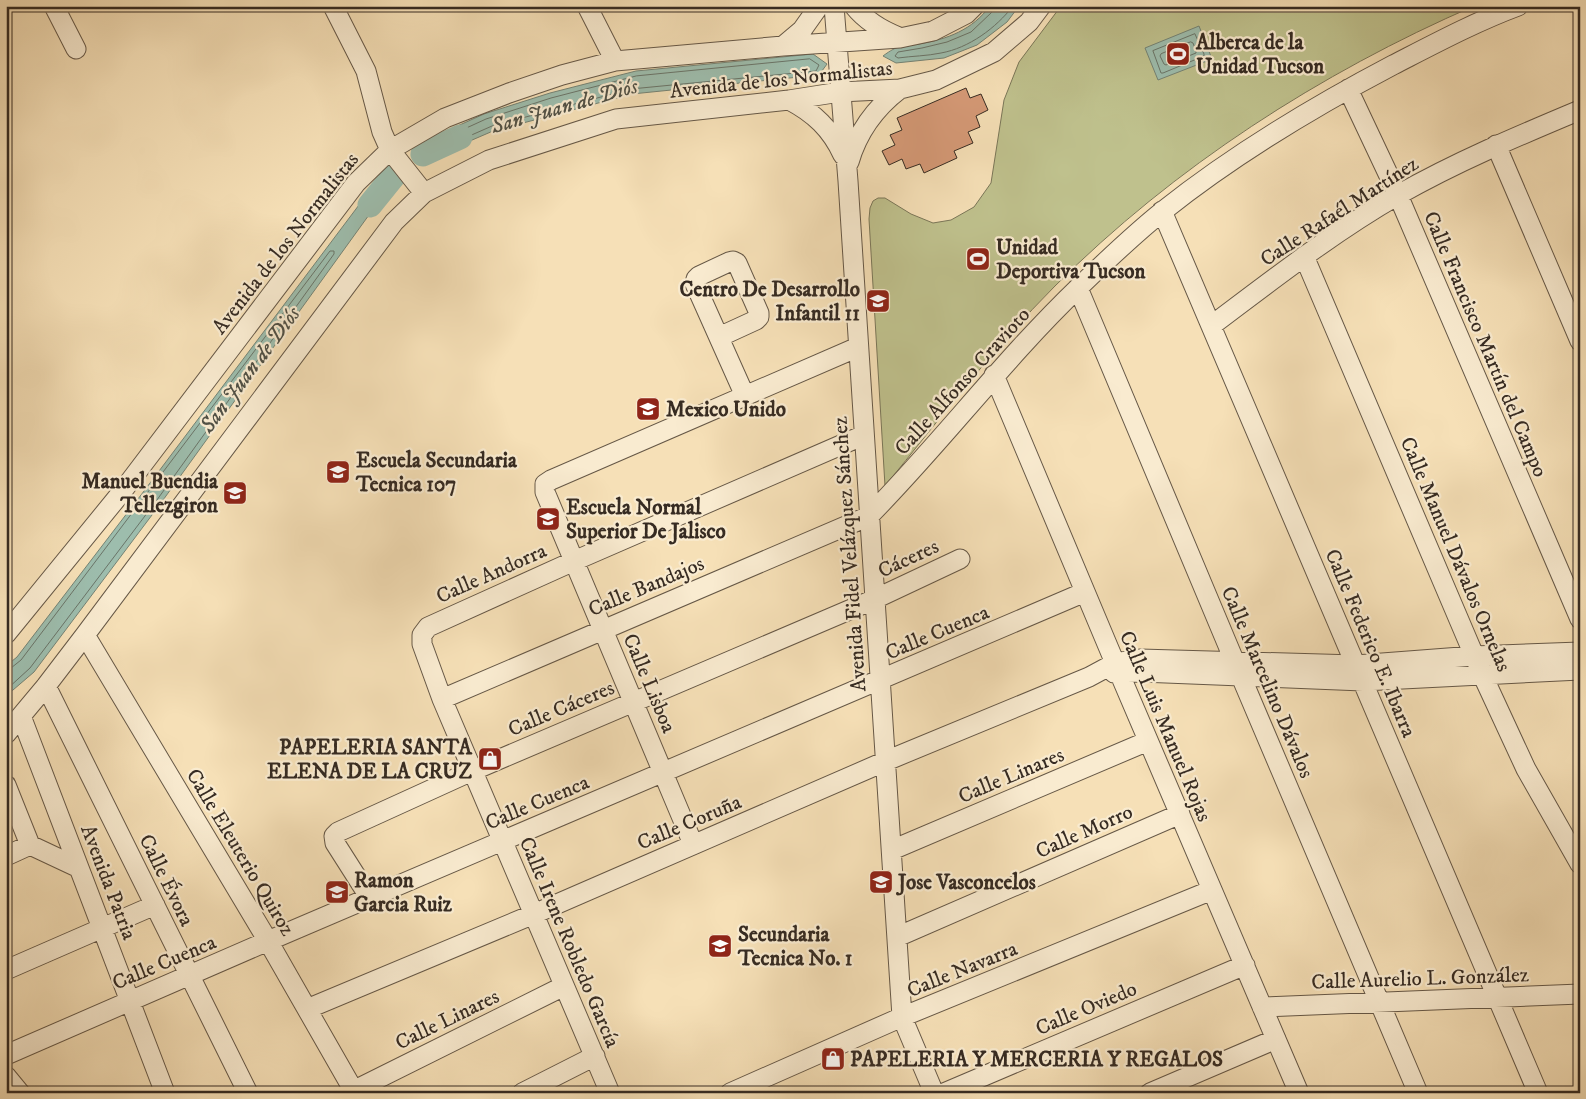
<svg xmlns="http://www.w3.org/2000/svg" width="1586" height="1099" font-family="'IM FELL DW Pica',serif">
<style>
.green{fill:#bfc18d;stroke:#7a7658}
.water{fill:#9dbdad;stroke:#748375}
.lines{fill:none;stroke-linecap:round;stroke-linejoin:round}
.shore{stroke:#6a7468;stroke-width:1}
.river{stroke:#9dbdad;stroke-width:25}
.building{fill:#d59976;stroke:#362b22}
.minor-casing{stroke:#665847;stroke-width:21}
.minor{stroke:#f9ebd0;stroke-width:19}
.labels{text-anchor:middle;stroke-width:4.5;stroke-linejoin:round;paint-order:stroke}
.poi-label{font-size:21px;font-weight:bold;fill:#362b22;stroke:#f9ebd0;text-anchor:start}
.street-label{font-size:21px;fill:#362b22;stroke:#f9ebd0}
.water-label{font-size:22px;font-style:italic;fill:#505045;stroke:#f9ebd0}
</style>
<rect width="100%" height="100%" fill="#f6e0b7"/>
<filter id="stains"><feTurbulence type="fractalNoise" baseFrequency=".004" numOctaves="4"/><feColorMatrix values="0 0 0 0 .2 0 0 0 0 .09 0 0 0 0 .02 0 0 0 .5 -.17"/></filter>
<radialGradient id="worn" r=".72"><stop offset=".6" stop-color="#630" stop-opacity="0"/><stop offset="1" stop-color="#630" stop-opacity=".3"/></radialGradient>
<path class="green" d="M 1061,6 L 1474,6 C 1320,73 1174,167 1055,286 C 993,348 940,419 885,486 L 869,219 L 870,208 L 873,201 L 878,198 L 885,198 L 911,214 L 933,223 L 951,220 L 974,207 L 991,183 L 1004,100 L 1019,62 Z"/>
<path class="water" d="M 990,6 L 1019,6 L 1007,22 L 977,45 L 944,58 L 896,63 L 883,56 C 899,44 901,47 919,44 C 948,39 972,30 990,6 Z
M 1199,26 L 1212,59 L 1158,80 L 1145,48 Z
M 813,54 L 827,64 L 819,75 L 632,94 L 493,131 L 442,153 L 428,151 L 433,137 L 484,114 L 550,93 L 636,71 Z
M 390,177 L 387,190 L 158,507 L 34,672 L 6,696 L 6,666 L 17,657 L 141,495 L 377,181 Z"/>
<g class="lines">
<path class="shore" d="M 994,6 L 992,12 L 971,32 L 947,42 L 922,48 L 898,52 L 895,56 L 898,58 C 912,56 927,56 941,53 C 969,48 996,28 1013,6
M 1195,34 L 1204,54 L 1204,56 L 1163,73 L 1161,73 L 1153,51 Z
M 1191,42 L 1193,43 L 1196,51 L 1196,53 L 1166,65 L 1164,64 L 1160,56 L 1161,54 Z
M 810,59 L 819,65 L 816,71 L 631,89 L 492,126 L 442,148 L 436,145 L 438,141 L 486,119 L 551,98 L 636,76 Z
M 6,669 L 11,668 L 21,660 L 330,251 L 334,251 L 334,254 L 154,504 L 30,668 L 6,690"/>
<path class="river" d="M 423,154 L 460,137
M 370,205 L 395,174"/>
</g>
<path class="building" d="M 966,88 L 970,98 L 981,94 L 988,110 L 976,116 L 980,127 L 968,132 L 973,143 L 954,151 L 957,158 L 924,173 L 920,164 L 906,169 L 902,159 L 889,165 L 882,151 L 895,145 L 890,135 L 902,130 L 897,118 Z"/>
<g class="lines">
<defs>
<path id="minor" d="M 54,6 L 76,49
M 333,6 L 366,71 L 382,132 L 390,150 L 424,193
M 587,6 L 615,61
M 834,6 L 848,181 L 902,1017 L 934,1093
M 854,6 C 866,21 881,30 899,37
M 783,46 L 802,30 L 819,6
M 1348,89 L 1398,195 L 1580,619
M 789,100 C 814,113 831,129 843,155
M 1496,145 L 1580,341
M 849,162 C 858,131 875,108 900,89
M 1162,211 L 1538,1093
M 1304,256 L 1482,674 L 1526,769 L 1580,864
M 1078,288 L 1234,660 L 1418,1093
M 1211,326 C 1271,281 1332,233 1398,195 C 1456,162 1518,136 1580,110
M 719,337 L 756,320 L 759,317 L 759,313 L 737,263 L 733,261 L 729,262 L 699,276 L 696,279 L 695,284 L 745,396
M 994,375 L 1115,663 L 1299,1093
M 6,634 L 121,493 L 356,183 L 390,150 L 445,118 L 509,93 L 562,75 L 615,61 L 783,46 L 900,38 L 933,31 L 966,14 L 974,6
M 85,635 L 268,941 L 355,1093
M 1114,673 L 1141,672 L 1363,681 L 1580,670
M 46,686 L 248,1093
M 442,699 L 869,516 C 942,442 1004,359 1079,287 C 1106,261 1134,234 1163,211 C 1232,156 1315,106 1393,65 C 1434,44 1475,22 1518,6
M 21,716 L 165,1093
M 6,734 L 46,686 L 85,635 L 394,222 L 424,193 L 489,160 L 616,119 L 789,100 L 840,92 L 900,89 L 936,80 L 994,52 L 1029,22 L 1041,6
M 6,785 L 30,845
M 693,844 L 545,492 L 545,484 L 551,480 L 858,347
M 892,850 L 1148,741
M 6,856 L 30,845 L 79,868
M 370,898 L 335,843 L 334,836 L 338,832 L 472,771 L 875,599 L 960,559
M 897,937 L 1180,814
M 6,970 L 155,905
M 1262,1007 L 1580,994
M 307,1009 L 534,914 L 886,761 L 1089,677 L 1115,663 L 1140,659 L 1356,665 L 1474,656 L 1580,652
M 6,1055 L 268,941 L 1085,592
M 6,1076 L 20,1093
M 349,1093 L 564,986
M 522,1093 L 595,1056
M 610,1093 L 442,699 L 422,644 L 422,635 L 428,627 L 574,561 L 864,435
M 730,1093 L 902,1017 L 1212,890
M 944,1093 L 1245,965
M 1150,1093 L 1276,1039"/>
</defs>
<use href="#minor" class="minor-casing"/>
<use href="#minor" class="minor"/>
</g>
<defs>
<symbol id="stadium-square" viewBox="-11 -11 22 22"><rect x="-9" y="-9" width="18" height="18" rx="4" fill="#8f2418" stroke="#f9ebd0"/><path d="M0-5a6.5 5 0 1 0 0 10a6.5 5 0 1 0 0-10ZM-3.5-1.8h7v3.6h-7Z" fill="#fff"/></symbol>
<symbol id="school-square" viewBox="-11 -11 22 22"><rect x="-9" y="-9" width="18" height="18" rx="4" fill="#8f2418" stroke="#f9ebd0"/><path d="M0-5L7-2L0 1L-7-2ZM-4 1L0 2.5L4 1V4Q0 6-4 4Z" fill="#fff"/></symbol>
<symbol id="university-square" viewBox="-11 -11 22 22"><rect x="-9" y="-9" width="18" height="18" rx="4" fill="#8f2418" stroke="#f9ebd0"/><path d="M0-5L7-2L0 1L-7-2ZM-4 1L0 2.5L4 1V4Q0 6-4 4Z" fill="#fff"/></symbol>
<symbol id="shop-square" viewBox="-11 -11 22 22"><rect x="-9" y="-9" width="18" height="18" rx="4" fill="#8f2418" stroke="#f9ebd0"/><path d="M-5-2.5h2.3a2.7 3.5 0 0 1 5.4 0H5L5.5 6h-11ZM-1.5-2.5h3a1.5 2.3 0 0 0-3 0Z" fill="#fff"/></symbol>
</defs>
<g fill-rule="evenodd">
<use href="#stadium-square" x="1164" y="40" width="28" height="28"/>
<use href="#stadium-square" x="964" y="245" width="28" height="28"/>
<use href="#school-square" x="864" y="287" width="28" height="28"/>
<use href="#school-square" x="634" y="395" width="28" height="28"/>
<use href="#school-square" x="324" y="458" width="28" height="28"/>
<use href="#school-square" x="221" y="479" width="28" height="28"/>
<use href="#university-square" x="534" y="505" width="28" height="28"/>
<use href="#shop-square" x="476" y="745" width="28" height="28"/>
<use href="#school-square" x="867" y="868" width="28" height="28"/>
<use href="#school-square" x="323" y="878" width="28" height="28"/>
<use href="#school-square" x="706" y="932" width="28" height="28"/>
<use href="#shop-square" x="819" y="1045" width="28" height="28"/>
</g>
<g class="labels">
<g class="poi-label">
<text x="1196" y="49">Alberca de la<tspan x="1196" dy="24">Unidad Tucson</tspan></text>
<text x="996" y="254">Unidad<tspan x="996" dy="24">Deportiva Tucson</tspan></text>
<text x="860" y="296" text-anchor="end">Centro De Desarrollo<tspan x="860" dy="24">Infantil 11</tspan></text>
<text x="666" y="416">Mexico Unido</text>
<text x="356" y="467">Escuela Secundaria<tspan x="356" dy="24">Tecnica 107</tspan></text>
<text x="218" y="488" text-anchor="end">Manuel Buendia<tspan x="218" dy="24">Tellezgiron</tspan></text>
<text x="566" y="514">Escuela Normal<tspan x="566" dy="24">Superior De Jalisco</tspan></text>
<text x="472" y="754" text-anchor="end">PAPELERIA SANTA<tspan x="472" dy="24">ELENA DE LA CRUZ</tspan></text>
<text x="354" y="887">Ramon<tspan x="354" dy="24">Garcia Ruiz</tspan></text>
<text x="898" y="889">Jose Vasconcelos</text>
<text x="738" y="941">Secundaria<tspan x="738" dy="24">Tecnica No. 1</tspan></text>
<text x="850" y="1066">PAPELERIA Y MERCERIA Y REGALOS</text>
</g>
<g class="street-label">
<text transform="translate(781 79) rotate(-6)" y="7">Avenida de los Normalistas</text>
<text transform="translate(1339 211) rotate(-33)" y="7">Calle Rafaél Martínez</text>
<text transform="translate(285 243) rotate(-52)" y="7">Avenida de los Normalistas</text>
<text transform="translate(1486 344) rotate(67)" y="7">Calle Francisco Martín del Campo</text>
<text transform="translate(962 381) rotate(-48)" y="7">Calle Alfonso Cravioto</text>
<text transform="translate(849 554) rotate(-94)" y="7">Avenida Fidel Velázquez Sánchez</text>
<text transform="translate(1456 554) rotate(67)" y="7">Calle Manuel Dávalos Ornelas</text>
<text transform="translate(908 558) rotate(-25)" y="7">Cáceres</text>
<text transform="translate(491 573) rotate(-24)" y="7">Calle Andorra</text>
<text transform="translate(646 586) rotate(-23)" y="7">Calle Bandajos</text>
<text transform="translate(937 632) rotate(-23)" y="7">Calle Cuenca</text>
<text transform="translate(1371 643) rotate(67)" y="7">Calle Federico E. Ibarra</text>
<text transform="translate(1268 682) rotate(67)" y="7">Calle Marcelino Dávalos</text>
<text transform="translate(650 683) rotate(67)" y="7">Calle Lisboa</text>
<text transform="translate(561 708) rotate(-23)" y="7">Calle Cáceres</text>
<text transform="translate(1166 726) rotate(67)" y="7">Calle Luis Manuel Rojas</text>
<text transform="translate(1011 775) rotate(-23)" y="7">Calle Linares</text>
<text transform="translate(537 802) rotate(-23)" y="7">Calle Cuenca</text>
<text transform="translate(689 822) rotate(-23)" y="7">Calle Coruña</text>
<text transform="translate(1084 831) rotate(-24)" y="7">Calle Morro</text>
<text transform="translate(241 852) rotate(59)" y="7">Calle Eleuterio Quiroz</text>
<text transform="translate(167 880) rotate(64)" y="7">Calle Évora</text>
<text transform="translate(109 882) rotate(69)" y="7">Avenida Patria</text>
<text transform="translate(570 942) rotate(67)" y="7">Calle Irene Robledo García</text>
<text transform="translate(164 962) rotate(-23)" y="7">Calle Cuenca</text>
<text transform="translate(962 969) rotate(-22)" y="7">Calle Navarra</text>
<text transform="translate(1420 978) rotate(-2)" y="7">Calle Aurelio L. González</text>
<text transform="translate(1086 1008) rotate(-23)" y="7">Calle Oviedo</text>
<text transform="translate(447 1019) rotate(-26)" y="7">Calle Linares</text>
</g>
<g class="water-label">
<text transform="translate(564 105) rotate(-16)" y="8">San Juan de Diós</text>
<text transform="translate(249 369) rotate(-53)" y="8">San Juan de Diós</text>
</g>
</g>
<rect width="1586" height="1099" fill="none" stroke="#f6e0b7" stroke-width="25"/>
<rect x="8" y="8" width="1571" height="1084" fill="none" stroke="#362b22" stroke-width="2.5"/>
<rect x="12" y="12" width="1561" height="1074" fill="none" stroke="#362b22"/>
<rect width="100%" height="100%" filter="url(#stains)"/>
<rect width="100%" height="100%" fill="url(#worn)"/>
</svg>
